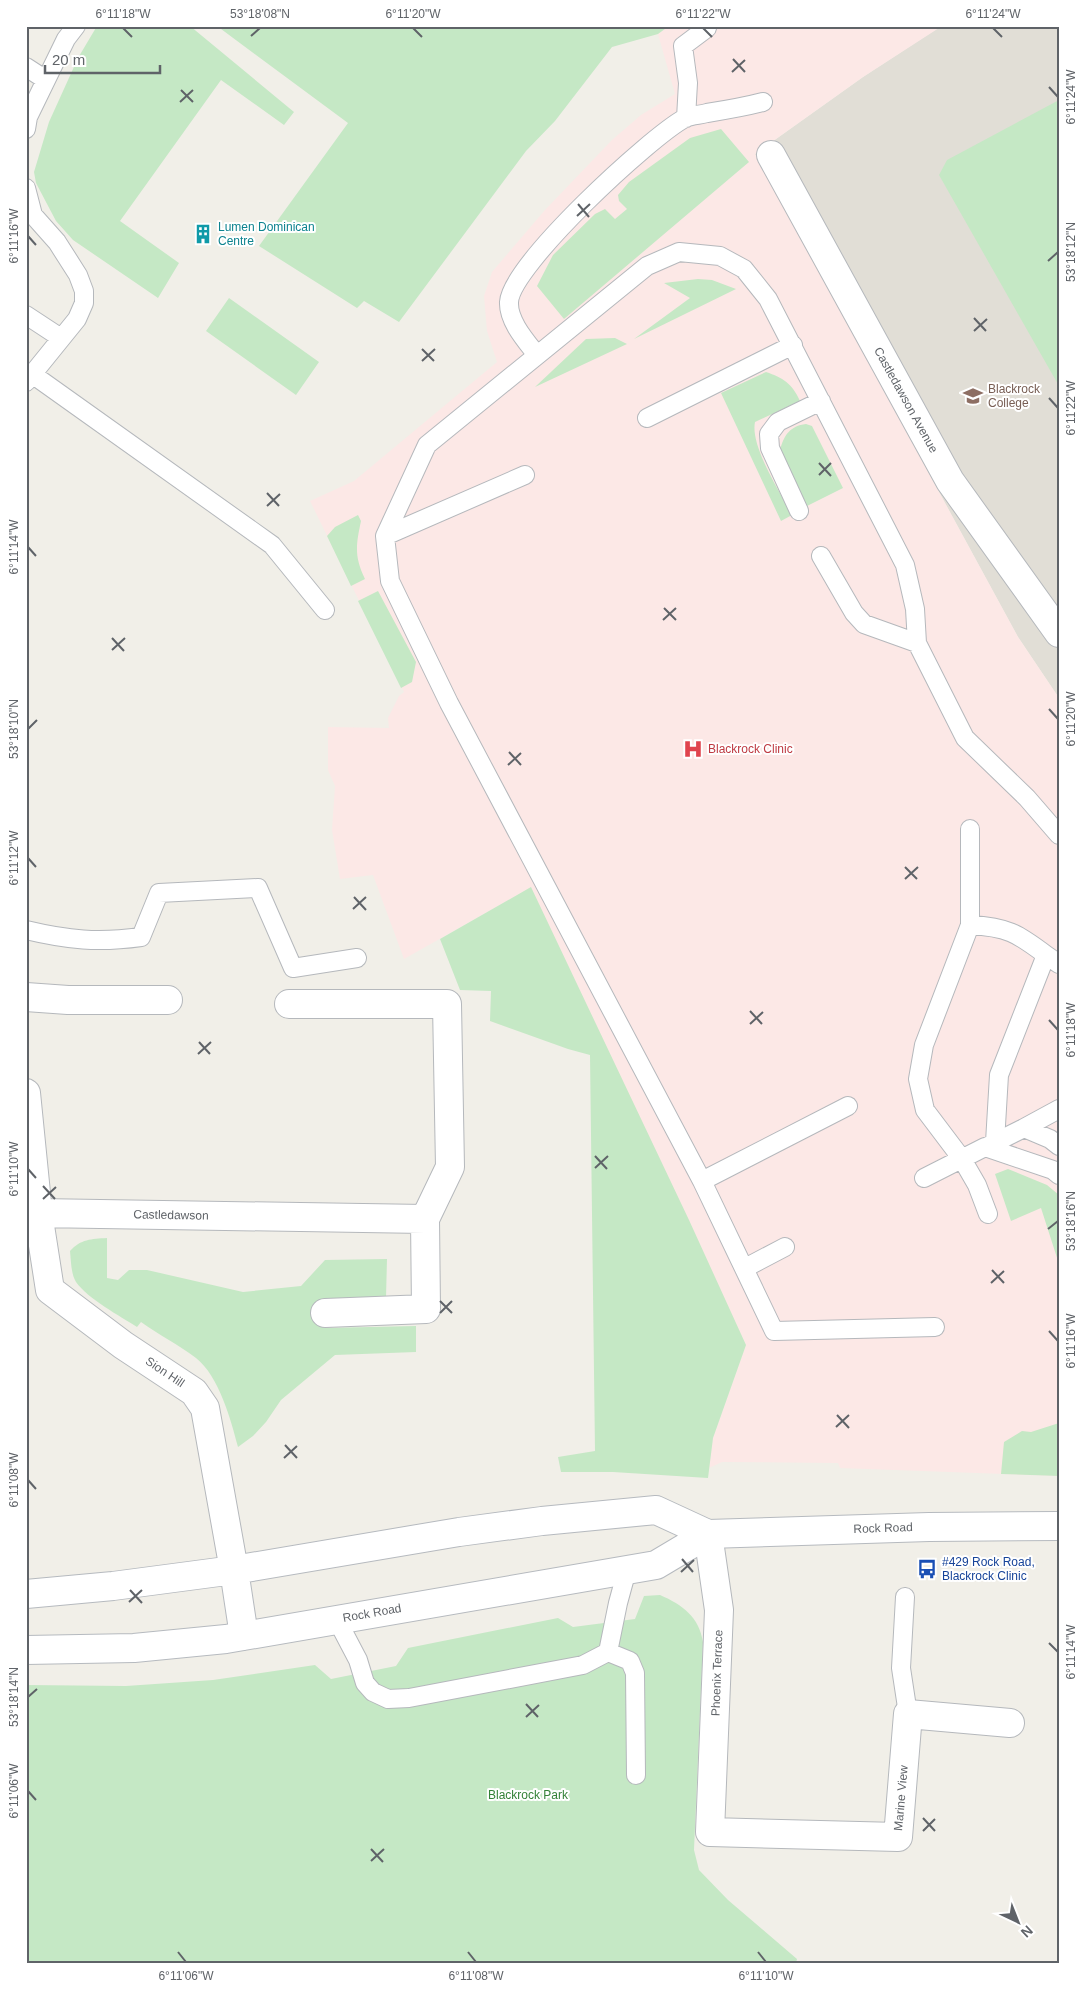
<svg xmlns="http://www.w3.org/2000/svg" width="1085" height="1989" font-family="Helvetica,sans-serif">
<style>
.education{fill:#e1ded6}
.medical{fill:#fce8e6}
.green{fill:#c5e8c5}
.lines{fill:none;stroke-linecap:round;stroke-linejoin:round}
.service-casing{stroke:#b5b8bc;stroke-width:20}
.minor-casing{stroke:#b5b8bc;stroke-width:30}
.secondary-casing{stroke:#b6babf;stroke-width:30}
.service{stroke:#fff;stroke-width:18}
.minor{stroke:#fff;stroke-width:28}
.secondary{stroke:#fff;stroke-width:28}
.ticks{fill:none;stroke:#5f6368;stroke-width:2}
.labels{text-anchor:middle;stroke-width:4;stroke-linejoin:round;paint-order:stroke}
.culture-label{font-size:12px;fill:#0d838f;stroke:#fff;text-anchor:start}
.education-label{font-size:12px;fill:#785e54;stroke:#fff;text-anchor:start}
.street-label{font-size:12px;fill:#5f6368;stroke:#fff}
.health-label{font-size:12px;fill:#be3a42;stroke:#fff;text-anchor:start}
.transit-label{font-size:12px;fill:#164399;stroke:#fff;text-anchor:start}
.park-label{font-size:12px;fill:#348238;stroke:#fff}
.neatline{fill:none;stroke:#5f6368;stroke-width:2}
.ticks-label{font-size:12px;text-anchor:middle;fill:#5f6368}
</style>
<rect width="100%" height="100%" fill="#f1efe8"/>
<path class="education" d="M 941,26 L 1059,26 L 1059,698 L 1018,637 L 755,154 L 863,77 Z"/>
<path class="medical" d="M 669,26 L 942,26 L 863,77 L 755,154 L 1018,637 L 1059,698 L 1059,1476 L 840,1468 L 838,1463 L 722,1462 L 709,1468 L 713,1438 L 746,1345 L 530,888 L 404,959 L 373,875 L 340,879 L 332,830 L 335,786 L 328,770 L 328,727 L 389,728 L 388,718 L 399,696 L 404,692 L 310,501 L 354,481 L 497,362 L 487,331 L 484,296 L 492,272 L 545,210 L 612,140 L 641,115 L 675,94 L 658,34 Z"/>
<path class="green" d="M 97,26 L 190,26 L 294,112 L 284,125 L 221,80 L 120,221 L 179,263 L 158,298 L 73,240 L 56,221 L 36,183 L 34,172 L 49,122 L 78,58 Z
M 217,26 L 669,26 L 658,34 L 612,47 L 555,121 L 526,151 L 399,322 L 364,301 L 357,308 L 259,246 L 348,123 Z
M 1059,100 L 1059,386 L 939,175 L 947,160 Z
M 721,129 L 749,162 L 564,319 L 537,286 L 553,255 L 595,214 L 605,209 L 615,219 L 627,209 L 619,201 L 618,195 L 629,182 L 690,138 Z
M 698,279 L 712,280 L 736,289 L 634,339 L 690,298 L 664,283 Z
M 229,298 L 319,362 L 296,395 L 206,331 Z
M 615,338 L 627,344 L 535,387 L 586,339 Z
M 766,372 C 783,378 792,383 800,401 L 755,422 C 750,446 780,492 792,515 L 781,521 L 721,393 Z
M 806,424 L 812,426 L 843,488 L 805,507 L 780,450 C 784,435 790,426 806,424 Z
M 358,515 L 361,521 C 356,545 354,556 365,579 L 351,586 L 327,536 L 335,527 Z
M 378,591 L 416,662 L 412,682 L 401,688 L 358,601 Z
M 531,887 L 689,1220 L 746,1345 L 713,1438 L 708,1478 L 613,1472 L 561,1472 L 558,1457 L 595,1451 L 590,1055 L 568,1049 L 490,1021 L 491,991 L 460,990 L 440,939 Z
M 1008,1169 L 1047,1185 L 1059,1195 L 1059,1264 L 1041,1208 L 1011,1221 L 995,1174 Z
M 107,1238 L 107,1278 L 118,1280 L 129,1270 L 147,1270 L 243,1292 L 301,1286 L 325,1260 L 387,1259 L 386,1298 L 325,1299 L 324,1328 L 416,1326 L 416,1352 L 335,1355 L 281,1400 L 266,1422 L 253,1436 L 238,1447 C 231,1420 219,1376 196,1358 C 179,1345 159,1335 141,1322 L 137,1327 C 120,1316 88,1299 76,1282 C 71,1274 71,1261 70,1251 C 81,1239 91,1239 107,1238 Z
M 1059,1423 L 1059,1476 L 1001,1474 L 1004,1442 L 1022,1431 L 1031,1432 Z
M 660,1595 C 683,1605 699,1617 703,1642 L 694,1850 L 699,1870 L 728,1900 L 797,1959 L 796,1963 L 26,1963 L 26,1685 L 126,1686 L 213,1680 L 315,1665 L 331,1679 L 396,1666 L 408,1648 L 558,1618 L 573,1627 L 635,1619 L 644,1596 Z"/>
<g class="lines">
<defs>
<path id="service" d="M 26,67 L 46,80
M 686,118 L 688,83 L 683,46 L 707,28
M 26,129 L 28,117 L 66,39 L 76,26
M 26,188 L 33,215 L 57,242 L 78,275 L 84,291 L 84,303 L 77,319 L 26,382
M 26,315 L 61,338
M 537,355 C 526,341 508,321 509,302 C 511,265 650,137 685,118 C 691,115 700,115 707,113 C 726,110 744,107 763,102
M 32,374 L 272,545 L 325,610
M 647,418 L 793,345
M 799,511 L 770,448 L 769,434 L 778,422 L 821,401
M 385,536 L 525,475
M 821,556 L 854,613 L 864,624 L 917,643
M 970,829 L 970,925 L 924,1045 L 918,1079 L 925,1110 L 962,1159 L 977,1185 L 988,1214
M 970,925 C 1007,927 1017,933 1046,955
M 26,930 C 68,940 98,943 141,937 L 159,893 L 258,888 L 293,968 L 357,958
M 1024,1128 L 1059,1109
M 995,1142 L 999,1075 L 1046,955 L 1059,964
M 986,1147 L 1024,1128 L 1050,1139 L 1059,1146
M 924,1178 L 985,1147 L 1053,1170 L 1059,1175
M 702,1181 L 848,1106
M 745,1268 L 785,1247
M 935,1327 L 774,1331 L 702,1181 L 449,703 L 390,581 L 385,536 L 427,445 L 647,266 L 679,252 L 720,256 L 744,269 L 768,299 L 905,565 L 915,609 L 917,643 L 965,738 L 1027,798 L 1059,835
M 905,1597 L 901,1668 L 908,1714
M 337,1620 L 358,1660 L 365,1683 L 373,1692 L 388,1699 L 409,1698 L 583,1665 L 608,1652 L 618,1603 L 627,1570
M 608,1652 L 630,1661 L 635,1673 L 636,1775"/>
<path id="minor" d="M 771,155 L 950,481 L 1059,633
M 26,997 L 68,1000 L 168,1000
M 289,1004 L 447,1004 L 450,1167 L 425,1219 L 426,1309 L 325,1313
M 26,1093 L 38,1213 L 425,1219
M 38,1213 L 50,1290 L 123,1345 L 194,1392 L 205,1408 L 234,1570
M 708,1534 L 719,1610 L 710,1832 L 898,1837 L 908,1714 L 1010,1723"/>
<path id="secondary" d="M 234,1570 L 244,1636
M 26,1594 L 113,1586 L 234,1570 L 459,1532 L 542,1521 L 656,1510 L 708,1534 L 929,1527 L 1059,1526
M 26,1650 L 134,1648 L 226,1639 L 656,1565 L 708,1534"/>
</defs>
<use href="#service" class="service-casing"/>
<use href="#minor" class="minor-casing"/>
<use href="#secondary" class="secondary-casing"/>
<use href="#service" class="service"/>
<use href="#minor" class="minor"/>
<use href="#secondary" class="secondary"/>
</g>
<path class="ticks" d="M 123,28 L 132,37M 413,28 L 422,37M 703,28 L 712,37M 993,28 L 1002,37M 251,36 L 260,28M 733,59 L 745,72M 732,72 L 745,60M 1049,87 L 1058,97M 181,90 L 193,102M 180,102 L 193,90M 578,204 L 589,217M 577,216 L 590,204M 28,236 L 36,245M 1048,261 L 1058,252M 974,318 L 986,331M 974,331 L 987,319M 422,349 L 434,361M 422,361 L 435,349M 1049,398 L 1058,408M 819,463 L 831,476M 819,475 L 831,463M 267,493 L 279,506M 267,506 L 280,494M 28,547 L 36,556M 664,608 L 676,620M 663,620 L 676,608M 112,638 L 124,651M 112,650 L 125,638M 1049,709 L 1058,719M 28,729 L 37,720M 509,752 L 521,765M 508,765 L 521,753M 28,858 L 36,867M 905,867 L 917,879M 905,879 L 918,867M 354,897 L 366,910M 353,909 L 366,897M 750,1011 L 762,1024M 1049,1020 L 1058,1030M 750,1024 L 763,1012M 199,1042 L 210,1054M 198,1054 L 211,1042M 595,1156 L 607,1169M 595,1168 L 608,1156M 28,1169 L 36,1178M 43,1186 L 55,1199M 43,1199 L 56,1187M 1048,1229 L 1058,1221M 992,1270 L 1004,1283M 991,1283 L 1004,1271M 440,1301 L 452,1313M 440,1313 L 452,1301M 1049,1331 L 1058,1341M 837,1415 L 849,1428M 836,1427 L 849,1415M 285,1445 L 297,1458M 284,1458 L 297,1446M 28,1480 L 36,1489M 682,1559 L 693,1572M 681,1572 L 694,1560M 130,1590 L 142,1603M 129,1602 L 142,1590M 1049,1643 L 1058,1652M 28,1697 L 37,1689M 526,1704 L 538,1717M 526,1717 L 539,1705M 28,1791 L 36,1800M 923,1818 L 935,1831M 923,1831 L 935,1819M 371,1849 L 383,1862M 371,1861 L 384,1849M 178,1952 L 186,1962M 468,1952 L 476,1962M 758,1952 L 766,1962"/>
<defs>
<symbol id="building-bare" viewBox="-9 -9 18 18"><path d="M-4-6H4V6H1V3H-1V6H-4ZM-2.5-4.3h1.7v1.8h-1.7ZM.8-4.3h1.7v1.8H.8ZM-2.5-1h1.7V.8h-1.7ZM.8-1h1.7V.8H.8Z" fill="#0f9aa8" stroke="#fff" stroke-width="2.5" paint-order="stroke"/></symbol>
<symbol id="school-bare" viewBox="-9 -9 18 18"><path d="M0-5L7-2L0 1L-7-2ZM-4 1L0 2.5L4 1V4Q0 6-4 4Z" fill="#8d6e63" stroke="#fff" stroke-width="2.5" paint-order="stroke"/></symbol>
<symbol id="hospital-bare" viewBox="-9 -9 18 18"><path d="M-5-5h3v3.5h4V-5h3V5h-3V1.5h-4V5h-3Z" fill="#e0444e" stroke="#fff" stroke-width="2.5" paint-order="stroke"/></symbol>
<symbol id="bus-bare" viewBox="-9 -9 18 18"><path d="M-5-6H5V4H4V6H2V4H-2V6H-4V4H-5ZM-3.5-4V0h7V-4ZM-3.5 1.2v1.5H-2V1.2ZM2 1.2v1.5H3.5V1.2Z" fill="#1a4fb4" stroke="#fff" stroke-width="2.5" paint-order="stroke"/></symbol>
</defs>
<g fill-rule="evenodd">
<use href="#building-bare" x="189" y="220" width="28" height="28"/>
<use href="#school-bare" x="959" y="382" width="28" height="28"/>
<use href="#hospital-bare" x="679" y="735" width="28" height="28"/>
<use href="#bus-bare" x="913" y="1555" width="28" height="28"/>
</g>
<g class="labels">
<g class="culture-label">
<text x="218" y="231">Lumen Dominican<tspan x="218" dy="14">Centre</tspan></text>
</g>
<g class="education-label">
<text x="988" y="393">Blackrock<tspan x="988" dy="14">College</tspan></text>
</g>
<g class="street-label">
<text transform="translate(906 400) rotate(61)" y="4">Castledawson Avenue</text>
<text transform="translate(171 1215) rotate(1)" y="4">Castledawson</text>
<text transform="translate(165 1372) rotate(34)" y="4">Sion Hill</text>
<text transform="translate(883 1528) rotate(-2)" y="4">Rock Road</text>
<text transform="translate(372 1613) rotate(-10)" y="4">Rock Road</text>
<text transform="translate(717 1673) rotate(-88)" y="4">Phoenix Terrace</text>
<text transform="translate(901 1798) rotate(-85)" y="4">Marine View</text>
</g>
<g class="health-label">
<text x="708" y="753">Blackrock Clinic</text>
</g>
<g class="transit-label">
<text x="942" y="1566">#429 Rock Road,<tspan x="942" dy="14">Blackrock Clinic</tspan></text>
</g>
<g class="park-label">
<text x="528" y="1799">Blackrock Park</text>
</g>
</g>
<rect width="1085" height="1989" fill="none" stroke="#ffffff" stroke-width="55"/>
<g transform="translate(1018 1922) rotate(137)" stroke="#ffffff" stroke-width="4" paint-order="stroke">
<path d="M0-4L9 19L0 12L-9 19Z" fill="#5f6368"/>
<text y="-8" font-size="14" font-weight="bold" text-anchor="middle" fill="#5f6368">N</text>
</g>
<path d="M45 65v8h115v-8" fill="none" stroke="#5f6368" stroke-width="2.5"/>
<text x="52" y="65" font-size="15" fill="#5f6368" stroke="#ffffff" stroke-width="4" paint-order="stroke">20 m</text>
<rect x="28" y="28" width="1030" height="1934" class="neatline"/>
<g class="ticks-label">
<text x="123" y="18">6°11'18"W</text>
<text x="260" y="18">53°18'08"N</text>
<text x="413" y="18">6°11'20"W</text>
<text x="703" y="18">6°11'22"W</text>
<text x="993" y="18">6°11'24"W</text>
<text transform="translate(1071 97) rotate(-90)" y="4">6°11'24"W</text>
<text transform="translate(14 236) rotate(-90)" y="4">6°11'16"W</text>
<text transform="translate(1071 252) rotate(-90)" y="4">53°18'12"N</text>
<text transform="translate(1071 408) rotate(-90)" y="4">6°11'22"W</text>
<text transform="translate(14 547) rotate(-90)" y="4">6°11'14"W</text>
<text transform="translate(1071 719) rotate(-90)" y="4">6°11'20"W</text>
<text transform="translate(14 729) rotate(-90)" y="4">53°18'10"N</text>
<text transform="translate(14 858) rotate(-90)" y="4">6°11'12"W</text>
<text transform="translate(1071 1030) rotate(-90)" y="4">6°11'18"W</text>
<text transform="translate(14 1169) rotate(-90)" y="4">6°11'10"W</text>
<text transform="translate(1071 1221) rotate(-90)" y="4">53°18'16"N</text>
<text transform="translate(1071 1341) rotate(-90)" y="4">6°11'16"W</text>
<text transform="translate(14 1480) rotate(-90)" y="4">6°11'08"W</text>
<text transform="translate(1071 1652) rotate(-90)" y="4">6°11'14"W</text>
<text transform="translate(14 1697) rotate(-90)" y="4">53°18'14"N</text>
<text transform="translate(14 1791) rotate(-90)" y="4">6°11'06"W</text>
<text x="186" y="1980">6°11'06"W</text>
<text x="476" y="1980">6°11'08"W</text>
<text x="766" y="1980">6°11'10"W</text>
</g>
</svg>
